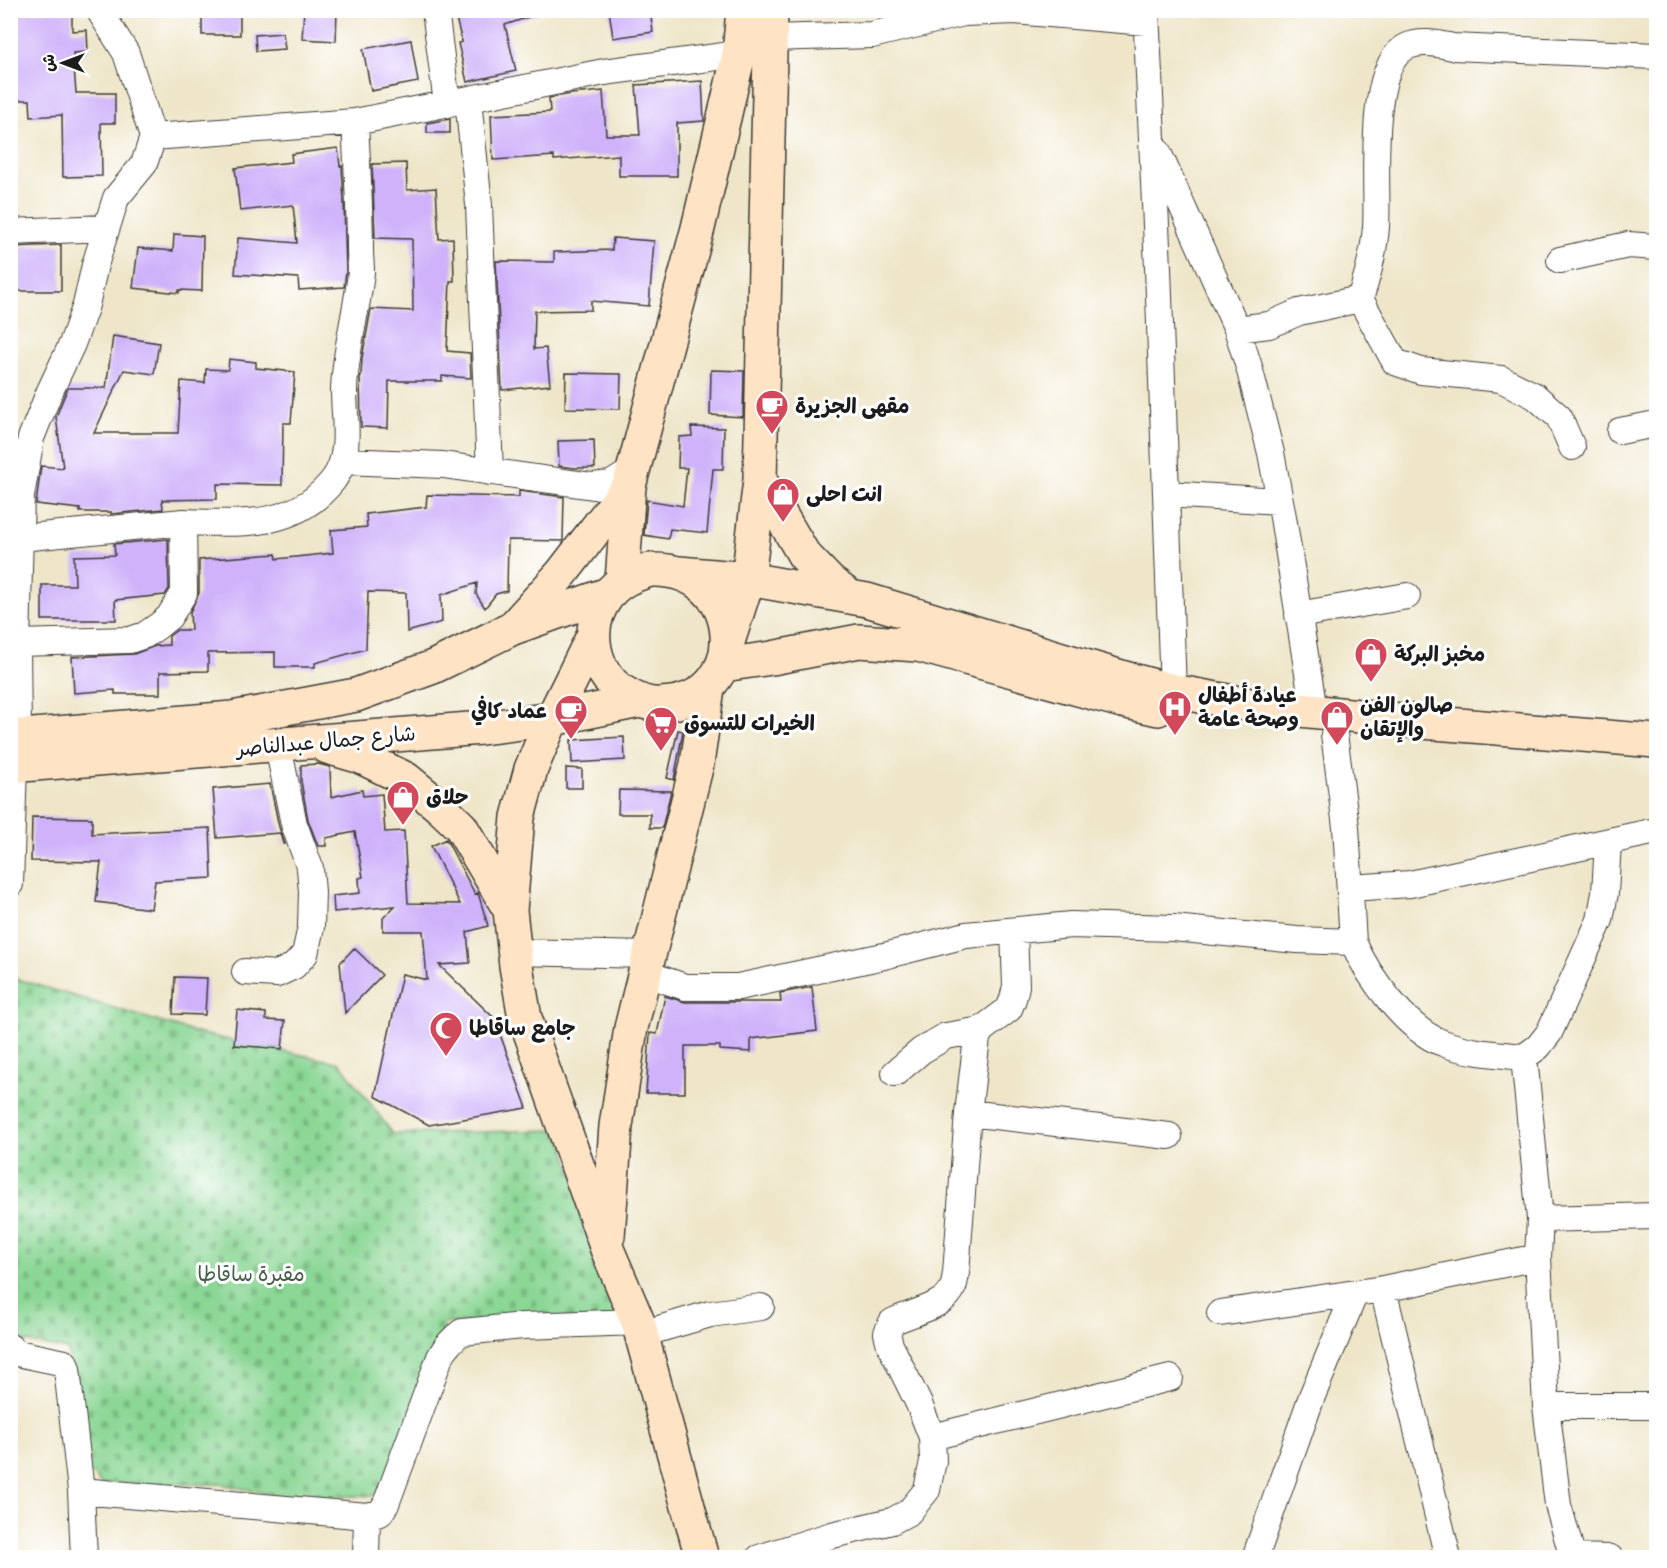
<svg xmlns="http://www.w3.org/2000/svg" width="1667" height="1568" font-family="'Patrick Hand','Playpen Sans Arabic',sans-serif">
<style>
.cemetery{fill:url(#cemetery-stones);stroke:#547a58;stroke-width:1.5}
.building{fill:#cfb2fa}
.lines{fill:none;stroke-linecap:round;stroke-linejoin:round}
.street-casing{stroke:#3c3a36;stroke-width:28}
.secondary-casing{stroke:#3c3a36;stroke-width:36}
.street{stroke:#fff;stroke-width:26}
.secondary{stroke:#fee4c5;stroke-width:33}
.labels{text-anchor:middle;stroke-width:6;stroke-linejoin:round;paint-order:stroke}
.poi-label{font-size:21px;font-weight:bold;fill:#1c1c1c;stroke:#fff;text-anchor:start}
.street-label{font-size:21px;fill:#1c1c1c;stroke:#fff}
.park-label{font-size:21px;fill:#435d46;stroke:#fff}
</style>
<defs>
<pattern id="cemetery-stones" width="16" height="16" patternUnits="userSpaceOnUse" patternTransform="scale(1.5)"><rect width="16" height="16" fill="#8bd795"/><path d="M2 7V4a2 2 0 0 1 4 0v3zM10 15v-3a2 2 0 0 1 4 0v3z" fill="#77b880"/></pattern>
</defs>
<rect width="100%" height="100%" fill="#fff"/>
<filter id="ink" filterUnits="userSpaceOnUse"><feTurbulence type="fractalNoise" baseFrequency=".0167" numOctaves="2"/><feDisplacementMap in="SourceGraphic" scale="12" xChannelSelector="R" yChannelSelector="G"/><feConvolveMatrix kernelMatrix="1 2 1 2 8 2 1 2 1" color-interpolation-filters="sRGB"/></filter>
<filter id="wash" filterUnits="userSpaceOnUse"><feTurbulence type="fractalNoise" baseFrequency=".008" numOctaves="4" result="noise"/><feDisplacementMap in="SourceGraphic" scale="24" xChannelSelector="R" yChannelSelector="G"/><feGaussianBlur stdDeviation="1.35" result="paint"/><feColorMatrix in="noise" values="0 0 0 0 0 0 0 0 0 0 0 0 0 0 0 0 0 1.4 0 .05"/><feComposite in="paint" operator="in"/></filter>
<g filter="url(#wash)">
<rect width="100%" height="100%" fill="#efe6c9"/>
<path class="cemetery" d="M 10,977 L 197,1033 L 340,1063 L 393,1134 L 558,1130 L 625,1319 L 445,1323 L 379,1495 L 293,1499 L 221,1484 L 101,1484 L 82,1462 L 68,1350 L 11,1339 Z"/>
<g id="blocks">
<path class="building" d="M 10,10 L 72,12 L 72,31 L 87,30 L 88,52 L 73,53 L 76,93 L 115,93 L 115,123 L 101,123 L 102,176 L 63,177 L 62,115 L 31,117 L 30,100 L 10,100 Z
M 202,10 L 240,10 L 240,35 L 202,35 Z
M 304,10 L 337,10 L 336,41 L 302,39 Z
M 454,10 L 537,10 L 538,14 L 505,25 L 516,71 L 467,82 L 458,43 L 462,42 Z
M 609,10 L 650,10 L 653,32 L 613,38 Z
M 283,33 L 285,49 L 256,51 L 255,35 Z
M 411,40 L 418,82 L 371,91 L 363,49 Z
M 702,81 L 704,121 L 677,123 L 677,176 L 619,176 L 619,155 L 554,160 L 554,156 L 493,160 L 491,115 L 550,112 L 549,98 L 571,94 L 603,91 L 606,135 L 640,135 L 636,85 Z
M 450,119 L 450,133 L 427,133 L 427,123 Z
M 338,148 L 340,166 L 342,166 L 344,203 L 346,271 L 344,287 L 299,290 L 298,278 L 235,274 L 238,238 L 297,243 L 293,205 L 240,211 L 235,168 L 292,162 L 291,154 Z
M 406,163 L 407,190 L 436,188 L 439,239 L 453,238 L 454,281 L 450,281 L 447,351 L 470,353 L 471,378 L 442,376 L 442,381 L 389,381 L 388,428 L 361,427 L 360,376 L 361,376 L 362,358 L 371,309 L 413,311 L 412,239 L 375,238 L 372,164 Z
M 174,234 L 203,236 L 202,291 L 179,290 L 179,293 L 133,288 L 138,248 L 173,251 Z
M 613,238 L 654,241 L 649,306 L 591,301 L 591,310 L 535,311 L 534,349 L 546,348 L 550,385 L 502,390 L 496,261 L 554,262 L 554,252 L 612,250 Z
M 61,245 L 61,291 L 10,291 L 10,247 Z
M 113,336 L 159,343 L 154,374 L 124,370 L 94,433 L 178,433 L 181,381 L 205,383 L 206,369 L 228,370 L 229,359 L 256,362 L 256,368 L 295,372 L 291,423 L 283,423 L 282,485 L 217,484 L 217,499 L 162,500 L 163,509 L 111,514 L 111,512 L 80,512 L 80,509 L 36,504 L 41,466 L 63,468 L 56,417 L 63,399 L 68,388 L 106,388 Z
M 711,370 L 744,371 L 743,417 L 710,415 Z
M 566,373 L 621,374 L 620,409 L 565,408 Z
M 691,427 L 724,428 L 723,469 L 713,469 L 707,533 L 670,529 L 668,539 L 644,535 L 647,500 L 683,506 L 687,468 L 678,468 L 679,437 L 692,436 Z
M 594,440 L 595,468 L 575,468 L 559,466 L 558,441 Z
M 519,491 L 564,497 L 563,541 L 508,540 L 507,591 L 496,594 L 485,608 L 476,594 L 477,583 L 441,595 L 442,622 L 407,632 L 406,593 L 368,592 L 366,649 L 315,663 L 315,667 L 275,667 L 275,652 L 208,653 L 208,671 L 160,672 L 160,694 L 115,694 L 115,690 L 74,693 L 72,657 L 134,654 L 155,646 L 169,645 L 169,636 L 177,630 L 191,630 L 190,612 L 199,593 L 199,560 L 276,554 L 277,559 L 333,553 L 331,530 L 367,527 L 366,514 L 426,507 L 427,495 L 519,497 Z
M 168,539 L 169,589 L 165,595 L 115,600 L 116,620 L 42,620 L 42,585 L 75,585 L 74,556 L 115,555 L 114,544 Z
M 678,730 L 683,731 L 674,780 L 667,778 Z
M 624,737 L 625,760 L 572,763 L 571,740 Z
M 318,764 L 330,767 L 331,797 L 362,790 L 363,796 L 382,794 L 385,832 L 404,831 L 408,903 L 460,904 L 431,846 L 446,839 L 475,894 L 478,893 L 488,926 L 467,932 L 470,963 L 439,965 L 494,1018 L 527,1108 L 429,1125 L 375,1096 L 402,974 L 427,980 L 423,931 L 383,931 L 383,918 L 395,906 L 334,912 L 333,896 L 360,893 L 359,878 L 363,877 L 355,832 L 326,838 L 326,846 L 318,846 L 308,820 L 301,781 L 301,765 Z
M 566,768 L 582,769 L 582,788 L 566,788 Z
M 270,784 L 279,827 L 285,844 L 283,844 L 280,833 L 217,838 L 213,789 Z
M 619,790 L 671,791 L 662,828 L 650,828 L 650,814 L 618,814 Z
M 32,817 L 92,818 L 92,834 L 210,828 L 212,878 L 155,881 L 151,909 L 96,902 L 101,862 L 31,861 Z
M 354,948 L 382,975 L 345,1013 L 340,963 Z
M 175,977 L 207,978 L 205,1015 L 173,1014 Z
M 812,987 L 817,1031 L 751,1039 L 751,1052 L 720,1050 L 720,1046 L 685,1046 L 685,1093 L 646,1093 L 650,1033 L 657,1034 L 665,996 L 685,1002 L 781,1002 L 780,993 Z
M 237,1010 L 266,1013 L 266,1020 L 285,1021 L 282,1049 L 234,1045 Z"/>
</g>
</g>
<g filter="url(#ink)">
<use href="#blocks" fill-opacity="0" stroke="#3c3a36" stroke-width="1.5"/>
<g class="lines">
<defs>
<path id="street" d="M 99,10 L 126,53 L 153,137
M 435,10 L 447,104
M 1146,10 L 1158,268 L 1173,691
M 770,38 L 872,35 L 964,13 L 1014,11 L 1146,22
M 468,100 L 479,205 L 490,472
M 1158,152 L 1237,329 L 1249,367 L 1271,453 L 1283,517 L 1314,711
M 10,232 L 106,228
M 1560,260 L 1628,245 L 1656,247
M 1237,329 L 1269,325 L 1299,312 L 1360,299
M 1620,431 L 1656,424
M 1572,447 L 1559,417 L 1535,396 L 1501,379 L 1421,371 L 1395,362 L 1360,299 C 1368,275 1374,252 1376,227 C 1379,188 1365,65 1408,46 C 1422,40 1438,44 1453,47 L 1656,56
M 343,461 L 443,465 L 593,486 L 611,484 L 635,469
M 1166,494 L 1280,501
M 20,538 L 183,522
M 1298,615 L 1407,596
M 17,643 L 130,640 L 145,635 L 158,626 L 169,617 L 184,593 L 183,522 C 239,523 295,530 334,479 C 352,454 344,419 344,390 C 345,350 357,312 361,272 C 361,265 360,257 360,250 C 360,207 357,165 355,122
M 1334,734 L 1346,827 L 1353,942 C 1368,976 1407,1031 1443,1043 C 1469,1053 1497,1054 1524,1057 L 1538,1047 L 1549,1033 L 1600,920 L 1605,893 L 1608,842
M 10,884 L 14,766 L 18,736 L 17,643 L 21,496 L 31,438 L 49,393 L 72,344 L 86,305 L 95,265 L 116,198 L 144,164 L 153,137 L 355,122 L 604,72 L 739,54
M 1350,888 L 1410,884 L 1656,831
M 515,952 L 649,955
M 245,972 L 277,974 L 294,966 L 305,954 L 311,927 L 312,892 L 310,868 L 294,824 L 278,746
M 644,973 L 685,987 L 738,987 L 884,956 L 966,935 L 1071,925 L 1173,928 L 1297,940 L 1353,942
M 1524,1057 L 1540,1219 L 1538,1257 L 1546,1406 L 1558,1505 L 1573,1558
M 895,1073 L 921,1051 L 946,1036 L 981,1030
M 968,1113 L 1169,1136
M 1540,1219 L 1656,1216
M 1383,1289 L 1448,1558
M 1220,1313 L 1383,1289 L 1538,1257
M 642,1334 L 710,1314 L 761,1307
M 10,1347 L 17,1353 L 65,1363 L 67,1369 L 81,1491 L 84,1558
M 1546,1406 L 1656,1406
M 932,1437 L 1170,1378
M 81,1491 L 367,1516 L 380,1513 L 386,1504 L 440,1357 C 446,1346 452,1339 462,1332 L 523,1326 L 638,1322
M 1573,1557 L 1610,1558
M 366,1558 L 367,1516
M 759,1558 L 832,1535 L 892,1521 L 909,1512 L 927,1490 L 933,1461 L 932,1437 L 919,1404 L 890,1345 L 887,1333 L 892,1322 C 909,1313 946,1307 953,1287 C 955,1283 955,1277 956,1273 L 968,1113 L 977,1038 L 981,1030 L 1009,1009 L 1013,999 L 1016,986 L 1014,931
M 1255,1558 L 1312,1396 L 1355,1293"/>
<path id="secondary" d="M 760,480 L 804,555 L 830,582 L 849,596
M 650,570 C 748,566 754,703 660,704 C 650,705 639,701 630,696 C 593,677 582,628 608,595 C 618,581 634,575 650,570 Z
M 679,573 L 748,579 L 867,600 L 1128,679 L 1173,691 L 1250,705 L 1410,721 L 1656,741
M 622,581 L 629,486 L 698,228 L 739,54 L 743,10
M 516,624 L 562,573 L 629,486
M 593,636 L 552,719 L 531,769 L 518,817 L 510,910 L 516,966 L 525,1018 L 607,1249 L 638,1322 L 702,1558
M 727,645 L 748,579 L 760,480 L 771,10
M 723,665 L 772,658 L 859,641 L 918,645 L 1122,701 L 1158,709
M 10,737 L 232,718 L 356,695 L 433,667 L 513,628 L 608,594
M 327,747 L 361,757 L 406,779 L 440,807 L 461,827 L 510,910
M 10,766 L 482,728 L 552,719 L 639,701
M 608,1236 L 616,1126 L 631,1028 L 697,764 L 708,688"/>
</defs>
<use href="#street" class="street-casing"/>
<use href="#secondary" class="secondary-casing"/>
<use href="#street" class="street"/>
<use href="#secondary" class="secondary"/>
</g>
</g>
<defs>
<symbol id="cafe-pin" viewBox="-11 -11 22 30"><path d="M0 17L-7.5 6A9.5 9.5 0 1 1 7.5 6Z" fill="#d1495b" stroke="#fff"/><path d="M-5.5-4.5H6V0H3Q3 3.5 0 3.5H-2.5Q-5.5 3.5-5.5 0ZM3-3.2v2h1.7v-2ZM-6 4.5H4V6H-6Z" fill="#fff"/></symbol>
<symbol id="shop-pin" viewBox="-11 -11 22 30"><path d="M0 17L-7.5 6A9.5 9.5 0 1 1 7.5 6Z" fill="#d1495b" stroke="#fff"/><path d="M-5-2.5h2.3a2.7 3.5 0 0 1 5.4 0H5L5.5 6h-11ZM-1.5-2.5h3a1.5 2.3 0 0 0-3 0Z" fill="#fff"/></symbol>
<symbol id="hospital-pin" viewBox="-11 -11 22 30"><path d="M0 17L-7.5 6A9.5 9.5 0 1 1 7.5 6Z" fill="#d1495b" stroke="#fff"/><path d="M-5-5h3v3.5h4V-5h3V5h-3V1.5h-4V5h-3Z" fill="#fff"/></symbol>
<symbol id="supermarket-pin" viewBox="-11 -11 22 30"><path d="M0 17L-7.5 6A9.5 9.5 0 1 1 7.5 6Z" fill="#d1495b" stroke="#fff"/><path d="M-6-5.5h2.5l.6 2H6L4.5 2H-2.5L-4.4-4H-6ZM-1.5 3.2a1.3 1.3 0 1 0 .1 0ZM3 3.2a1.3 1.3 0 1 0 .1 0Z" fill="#fff"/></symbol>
<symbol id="mosque-pin" viewBox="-11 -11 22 30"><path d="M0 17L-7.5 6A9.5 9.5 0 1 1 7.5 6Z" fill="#d1495b" stroke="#fff"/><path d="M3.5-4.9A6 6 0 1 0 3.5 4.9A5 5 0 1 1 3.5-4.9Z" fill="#fff"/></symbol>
</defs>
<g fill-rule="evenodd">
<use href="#cafe-pin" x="753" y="387" width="38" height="52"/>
<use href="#shop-pin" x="764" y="475" width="38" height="52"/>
<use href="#shop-pin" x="1352" y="635" width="38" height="52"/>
<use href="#hospital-pin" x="1156" y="688" width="38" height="52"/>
<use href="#cafe-pin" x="552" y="692" width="38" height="52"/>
<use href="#shop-pin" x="1318" y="698" width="38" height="52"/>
<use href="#supermarket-pin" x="642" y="704" width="38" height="52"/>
<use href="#shop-pin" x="384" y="778" width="38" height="52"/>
<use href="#mosque-pin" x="427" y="1009" width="38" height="52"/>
</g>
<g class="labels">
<g class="poi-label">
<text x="795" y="413">مقهى الجزيرة</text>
<text x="806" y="501">انت احلى</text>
<text x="1394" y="661">مخبز البركة</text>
<text x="1198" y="702">عيادة أطفال<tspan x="1198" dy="24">وصحة عامة</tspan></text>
<text x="1360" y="712">صالون الفن<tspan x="1360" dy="24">والإتقان</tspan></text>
<text x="548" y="718" text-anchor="end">عماد كافي</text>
<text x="684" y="730">الخيرات للتسوق</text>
<text x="426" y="804">حلاق</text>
<text x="469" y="1035">جامع ساقاطا</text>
</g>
<g class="street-label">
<text transform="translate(326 741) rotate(-5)" y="7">شارع جمال عبدالناصر</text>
</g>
<g class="park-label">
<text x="251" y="1281">مقبرة ساقاطا</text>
</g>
</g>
<rect width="1667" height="1568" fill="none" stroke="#fff" stroke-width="36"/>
<g transform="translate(63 63) rotate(270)" stroke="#ffffff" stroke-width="4.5" paint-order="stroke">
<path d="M0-4.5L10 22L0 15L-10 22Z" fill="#1c1c1c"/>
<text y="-9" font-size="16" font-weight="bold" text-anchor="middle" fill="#1c1c1c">ش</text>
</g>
</svg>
